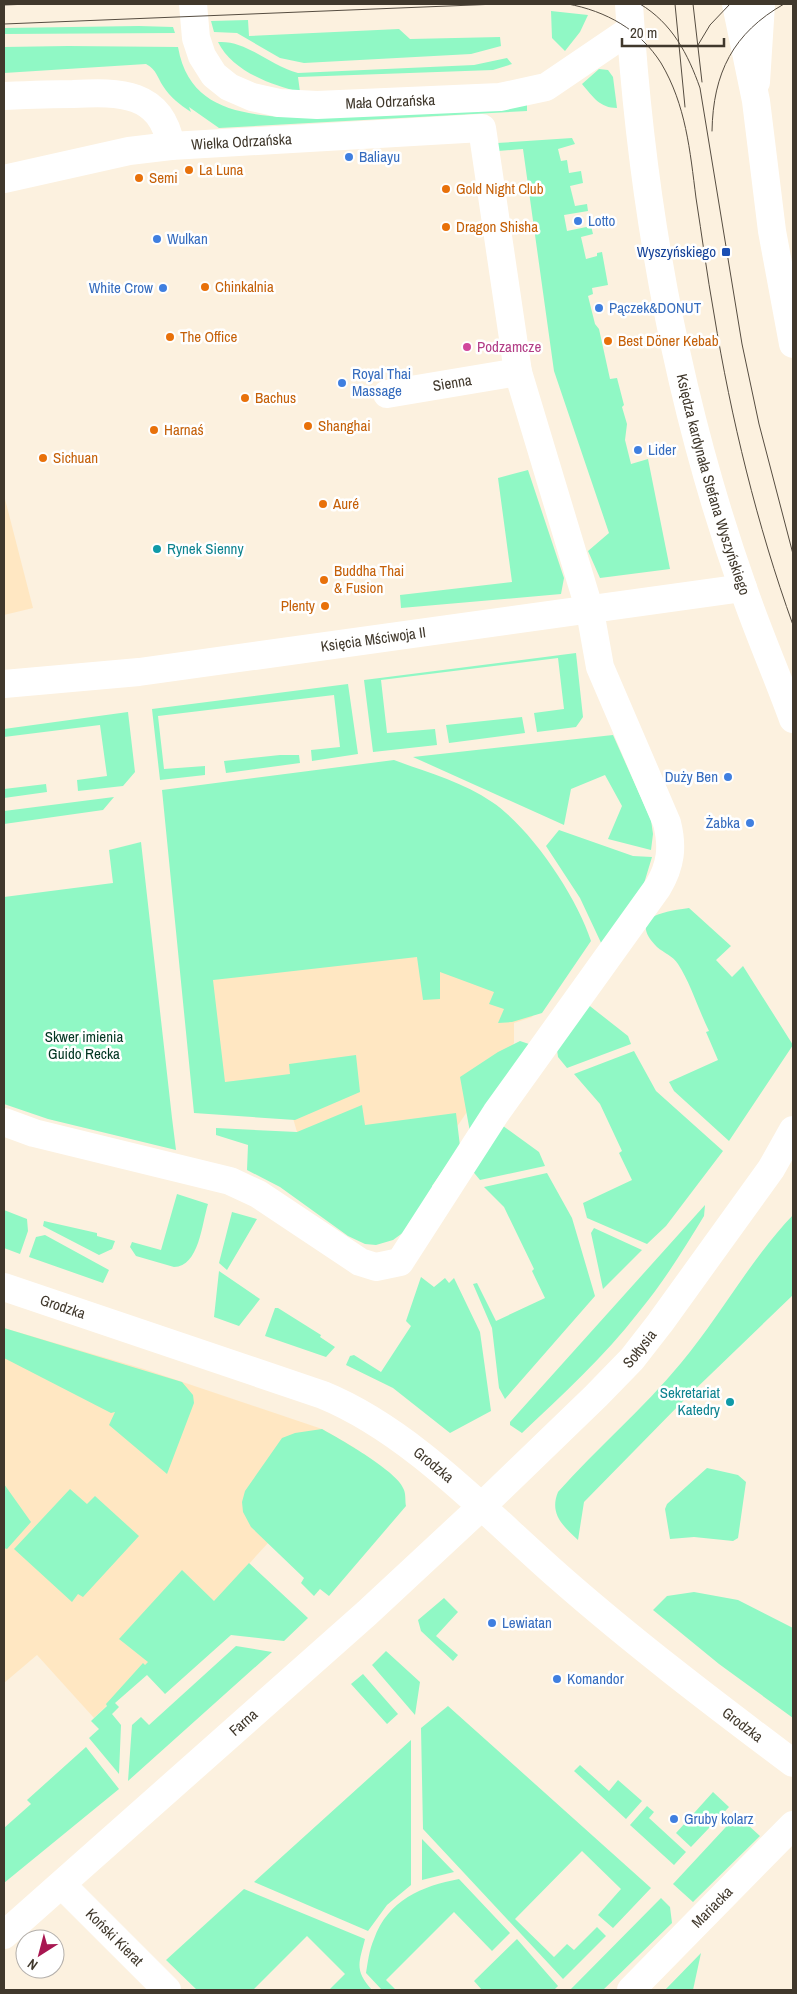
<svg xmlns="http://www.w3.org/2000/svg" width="797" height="1994" font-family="'Archivo Narrow',sans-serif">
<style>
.built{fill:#ffe7c2}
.green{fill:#90f8c5}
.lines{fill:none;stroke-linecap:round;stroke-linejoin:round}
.minor{stroke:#fff;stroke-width:28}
.major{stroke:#fff;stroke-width:28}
.tram{stroke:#564d41;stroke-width:1}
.shop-dot{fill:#3f7fe0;stroke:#fff;stroke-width:2}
.food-dot{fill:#e8710a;stroke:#fff;stroke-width:2}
.transit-dot{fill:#1a4fb4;stroke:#fff;stroke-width:2}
.hotel-dot{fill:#d1479c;stroke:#fff;stroke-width:2}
.culture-dot{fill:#0f9aa8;stroke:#fff;stroke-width:2}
.labels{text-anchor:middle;stroke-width:5;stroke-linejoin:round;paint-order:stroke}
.street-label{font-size:15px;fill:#40382c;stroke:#fff}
.shop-label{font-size:15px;fill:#366cbe;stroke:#fff;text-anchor:start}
.food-label{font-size:15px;fill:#c56008;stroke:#fff;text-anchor:start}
.transit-label{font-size:15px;fill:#164399;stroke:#fff;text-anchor:end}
.hotel-label{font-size:15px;fill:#b23c85;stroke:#fff;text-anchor:start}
.culture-label{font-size:15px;fill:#0d838f;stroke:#fff;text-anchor:start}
.park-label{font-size:15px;fill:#013521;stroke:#fff}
</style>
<rect width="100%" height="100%" fill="#fcf1df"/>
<path class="built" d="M 5,499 L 33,608 L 4,615 L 4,500 Z
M 182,849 L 582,944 L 532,1017 L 514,1023 L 514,1043 L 390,1225 L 297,1132 L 290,1108 L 212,1101 Z
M 4,1328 L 144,1369 L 322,1429 L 355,1448 L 214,1602 L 94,1718 L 37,1655 L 4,1683 Z"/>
<path class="green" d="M 551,11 L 588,15 L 580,32 L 565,51 L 552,38 Z
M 248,20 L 249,36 L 399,29 L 410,39 L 500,37 L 501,46 L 471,54 L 304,63 L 280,58 L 237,33 L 214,32 L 211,21 Z
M 139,26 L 173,27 L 175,33 L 4,34 L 4,28 Z
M 218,42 C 247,40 270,66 298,73 L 474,65 L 507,58 L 512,64 L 493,70 L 298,77 L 300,92 C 271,85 232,71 218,42 Z
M 68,46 L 178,47 C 188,104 232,113 281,117 L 527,104 L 527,111 L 219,128 L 189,107 L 191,112 C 180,105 170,97 163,86 C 157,77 157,70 146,64 L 4,73 L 4,47 Z
M 599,69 L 608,70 L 613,77 L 617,108 C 600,108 593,97 582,84 Z
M 572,138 L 575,144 L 558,149 L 561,161 L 567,160 L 569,173 L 581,171 L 583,183 L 570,186 L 575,206 L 587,204 L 588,211 L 564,215 L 567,231 L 591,226 L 593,234 L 581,237 L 586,259 L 597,256 L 597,253 L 602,252 L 608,285 L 592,288 L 593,294 L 588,296 L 595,324 L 599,329 L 610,379 L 617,378 L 624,405 L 622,407 L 627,424 L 625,440 L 631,464 L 648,459 L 670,569 L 600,578 L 588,551 L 609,533 L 554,371 L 523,149 L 498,151 L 497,143 Z
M 528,470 L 564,578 L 561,594 L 401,608 L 400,595 L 512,582 L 498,478 Z
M 576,653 L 583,717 L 576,727 L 537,732 L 534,713 L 564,709 L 558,658 L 381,680 L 387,733 L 435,729 L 437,745 L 373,752 L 364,680 Z
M 348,684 L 358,754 L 312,761 L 311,750 L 340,747 L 334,695 L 158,716 L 164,769 L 205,766 L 205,775 L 160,780 L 152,709 Z
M 128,712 L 135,772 L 123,786 L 78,791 L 77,780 L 107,776 L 100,725 L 4,737 L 4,729 Z
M 522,717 L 525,733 L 449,743 L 446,725 Z
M 613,735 L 651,820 L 653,834 L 651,850 L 608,839 L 622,806 L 605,775 L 571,789 L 564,825 L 413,757 Z
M 280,755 L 299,755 L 300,763 L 226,773 L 224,761 Z
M 394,760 C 426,772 463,782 492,802 C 531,828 577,897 591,941 L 542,1013 L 512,1022 L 498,1023 L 504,1009 L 489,1004 L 494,992 L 440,972 L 440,999 L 423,1000 L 417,957 L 213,980 L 225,1082 L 290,1074 L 289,1064 L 356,1055 L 360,1092 L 295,1120 L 194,1113 L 162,790 Z
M 46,784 L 47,792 L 4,798 L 4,789 Z
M 114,797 L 103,810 L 4,824 L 4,811 Z
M 559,830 L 633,856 L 652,857 L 642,890 L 603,947 L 580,898 L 546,846 Z
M 141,842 L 172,1118 L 176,1150 L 48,1119 L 4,1104 L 4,897 L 113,883 L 109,850 Z
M 689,908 L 731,946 L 716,960 L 732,977 L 743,966 L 793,1045 L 729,1141 L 674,1091 L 669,1082 L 718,1060 L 706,1032 L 709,1031 C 699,1011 690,982 678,964 C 673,956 664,953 657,947 C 626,916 667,911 689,908 Z
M 586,1003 L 628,1036 L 631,1044 L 567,1068 L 558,1057 L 557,1050 Z
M 520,1041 L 532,1045 L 470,1132 L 460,1077 L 498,1052 Z
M 634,1051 L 656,1091 L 723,1151 L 666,1226 L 647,1244 L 587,1218 L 583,1203 L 632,1180 L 619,1153 L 622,1151 L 600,1104 L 574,1074 Z
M 362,1105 L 365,1125 L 456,1113 L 460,1146 L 432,1186 L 433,1195 L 408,1229 L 393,1240 L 376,1245 L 365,1244 L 348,1236 L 280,1187 L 247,1170 L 248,1145 L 216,1135 L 216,1128 L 297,1132 Z
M 499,1123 L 539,1152 L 545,1166 L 480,1180 L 470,1168 Z
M 547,1173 L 572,1218 L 595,1296 L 505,1399 L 499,1388 L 492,1328 L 473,1284 L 477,1283 L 496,1321 L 545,1298 L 532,1271 L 534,1269 L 504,1207 L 484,1187 Z
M 177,1194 L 208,1204 C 202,1223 199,1267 174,1267 L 136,1256 L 130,1247 L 132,1242 L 161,1250 Z
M 705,1205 L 704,1216 C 684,1249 663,1283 638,1313 C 604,1357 562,1395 522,1433 L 510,1425 L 510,1422 Z
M 4,1210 L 27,1219 L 28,1231 L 20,1254 L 4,1248 Z
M 232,1212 L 257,1219 L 227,1270 L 219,1263 Z
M 793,1215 L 793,1295 L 684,1400 L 584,1502 L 578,1540 C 563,1526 549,1514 558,1492 C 597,1448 643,1409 681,1363 C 721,1315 750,1260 793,1215 Z
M 44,1221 L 97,1233 L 97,1236 L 115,1241 L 112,1249 L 99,1255 L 43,1226 Z
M 594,1228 L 642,1250 L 603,1289 L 591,1233 Z
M 45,1235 L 109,1270 L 103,1283 L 29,1257 L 36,1237 Z
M 219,1271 L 260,1299 L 239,1326 L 214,1317 Z
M 421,1277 L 434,1287 L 445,1278 L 449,1283 L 454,1278 L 480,1332 L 491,1411 L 450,1433 L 393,1388 L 346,1365 L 350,1356 L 354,1355 L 381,1372 L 411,1326 L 406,1321 Z
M 275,1308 L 278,1308 L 321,1335 L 320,1337 L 335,1347 L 326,1357 L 265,1336 Z
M 4,1328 L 182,1382 L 193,1395 L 194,1403 L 167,1474 L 109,1425 L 115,1412 L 111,1413 L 4,1358 Z
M 322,1429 C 340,1439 399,1472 404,1490 C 406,1495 405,1502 406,1506 L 329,1596 L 320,1589 L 314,1596 L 301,1583 L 304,1578 L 251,1527 L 243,1512 L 242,1502 L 245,1491 L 282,1438 L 295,1433 Z
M 707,1468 L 738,1475 L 746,1482 L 738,1538 L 733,1541 L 694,1537 L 670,1539 L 665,1509 L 667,1504 Z
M 4,1484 L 31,1522 L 7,1549 L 4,1548 Z
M 70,1489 L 87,1504 L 95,1496 L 139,1536 L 83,1597 L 78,1594 L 72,1602 L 14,1549 Z
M 249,1563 L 308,1618 L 284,1641 L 231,1635 L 165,1694 L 147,1675 L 115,1703 L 119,1707 L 112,1714 L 121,1725 L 119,1774 L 89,1738 L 99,1729 L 91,1721 L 107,1706 L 106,1704 L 143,1663 L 145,1665 L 148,1662 L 119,1639 L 182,1570 L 214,1601 Z
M 694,1592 L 738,1600 L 793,1628 L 793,1718 L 719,1664 L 653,1610 L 667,1596 Z
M 444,1598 L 458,1612 L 436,1636 L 458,1655 L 453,1661 L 421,1631 L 418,1620 Z
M 236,1646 L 272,1652 L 128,1781 L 132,1725 L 141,1717 L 149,1725 Z
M 386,1651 L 420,1682 L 415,1715 L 372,1665 Z
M 363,1674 L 398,1714 L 387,1724 L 351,1684 Z
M 448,1706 L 651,1888 L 613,1928 L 598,1915 L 621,1889 L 582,1851 L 515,1919 L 554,1957 L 567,1944 L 574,1950 L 597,1927 L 606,1936 L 563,1979 L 423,1829 L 421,1728 Z
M 411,1740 L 411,1885 L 387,1905 L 368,1931 L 254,1882 Z
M 86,1747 L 119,1789 L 4,1883 L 4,1828 L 31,1804 L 27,1800 Z
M 580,1765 L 609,1791 L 618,1780 L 642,1801 L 626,1819 L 574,1771 Z
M 713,1792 L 729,1807 L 691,1847 L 676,1833 Z
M 647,1806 L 654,1812 L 649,1818 L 686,1852 L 674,1865 L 630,1825 Z
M 737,1815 L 760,1836 L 693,1902 L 673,1884 Z
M 422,1839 L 454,1872 L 422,1880 Z
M 459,1879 L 510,1933 L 492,1951 L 454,1912 L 386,1980 L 396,1990 L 382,1990 L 366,1973 C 368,1962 369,1950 374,1939 C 388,1900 422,1886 459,1879 Z
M 244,1889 L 365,1939 C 359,1963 354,1970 372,1990 L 329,1990 L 345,1974 L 307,1936 L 253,1990 L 197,1990 L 166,1960 Z
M 661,1898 L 670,1907 L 672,1923 L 603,1990 L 570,1990 Z
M 517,1939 L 558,1986 L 554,1990 L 482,1990 L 474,1981 Z
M 701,1953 L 693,1990 L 665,1990 Z"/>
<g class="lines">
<g class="minor">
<path id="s1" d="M 193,4 L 196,38 L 202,56 L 214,75 L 229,87 L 252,97 L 279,103 L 317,105 L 500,97 L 546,87 L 630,30"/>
<path d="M 756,82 L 761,4"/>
<path d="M 4,96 C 27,95 50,94 73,94 C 120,92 161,91 171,146"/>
<path id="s2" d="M 4,179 L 129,151 L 171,146 L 482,128 L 518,372 L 590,611 L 600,667 L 667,823 C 673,847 671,865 658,887 L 496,1113 L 400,1262 L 376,1267 L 360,1262 L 258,1194 L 230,1181 L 34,1133 L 4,1122"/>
<path id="s3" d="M 387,394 L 518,372"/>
<path id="s4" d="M 4,684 L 139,672 L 743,588"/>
<path id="s5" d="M 4,1287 L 323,1395 C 411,1431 487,1514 559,1577 C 633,1642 713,1703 793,1763"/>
<path id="s6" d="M 62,1885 L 167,1990"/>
<path id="s7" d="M 4,1935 L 367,1613 L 481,1507 L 596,1396 L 632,1359 L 660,1323 L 771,1169 L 793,1130"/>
<path id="s8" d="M 631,1990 L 793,1825"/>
</g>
<g class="major">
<path id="s9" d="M 629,4 C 641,202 677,401 743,588 C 758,632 777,675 793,719"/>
<path d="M 736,4 L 756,101 L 772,231 L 793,344"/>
</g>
<path class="tram" d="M 568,4 C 606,11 640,30 661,63 C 686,105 690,151 696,198 C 702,236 707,275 714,314 C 731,418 757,525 793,625
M 640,4 C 672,23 688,54 700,88 L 742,344 L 759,424 L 793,554
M 675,4 L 685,107
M 693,4 L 702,82
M 4,5 L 31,4
M 4,24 L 498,4
M 698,45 L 710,25 L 730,4
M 712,131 C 713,73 733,33 784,4"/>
</g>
<g class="shop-dot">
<circle cx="349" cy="157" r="5"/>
<circle cx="578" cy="221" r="5"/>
<circle cx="157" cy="239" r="5"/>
<circle cx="163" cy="288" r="5"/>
<circle cx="599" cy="308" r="5"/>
<circle cx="342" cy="383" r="5"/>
<circle cx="638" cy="450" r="5"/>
<circle cx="728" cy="777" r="5"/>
<circle cx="750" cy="823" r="5"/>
<circle cx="492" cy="1623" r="5"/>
<circle cx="557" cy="1679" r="5"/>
<circle cx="674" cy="1819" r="5"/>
</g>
<g class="food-dot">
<circle cx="189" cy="170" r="5"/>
<circle cx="139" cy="178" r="5"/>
<circle cx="446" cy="189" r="5"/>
<circle cx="446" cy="227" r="5"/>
<circle cx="205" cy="287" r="5"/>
<circle cx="170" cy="337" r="5"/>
<circle cx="608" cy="341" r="5"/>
<circle cx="245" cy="398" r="5"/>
<circle cx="308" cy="426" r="5"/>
<circle cx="154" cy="430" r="5"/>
<circle cx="43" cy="458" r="5"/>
<circle cx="323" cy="504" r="5"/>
<circle cx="324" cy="580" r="5"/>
<circle cx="325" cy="606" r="5"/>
</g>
<rect class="transit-dot" x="721" y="247" width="10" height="10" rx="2.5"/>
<circle class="hotel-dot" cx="467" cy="347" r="5"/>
<g class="culture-dot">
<circle cx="157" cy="549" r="5"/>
<circle cx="730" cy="1402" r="5"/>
</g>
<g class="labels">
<g class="street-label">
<text dy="5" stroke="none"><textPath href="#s1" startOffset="259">Mała Odrzańska</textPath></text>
<text dy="5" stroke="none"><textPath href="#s2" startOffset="241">Wielka Odrzańska</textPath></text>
<text dy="5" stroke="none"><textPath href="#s3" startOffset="66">Sienna</textPath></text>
<text dy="5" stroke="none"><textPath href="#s9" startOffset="489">Księdza kardynała Stefana Wyszyńskiego</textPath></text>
<text dy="5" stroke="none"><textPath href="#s4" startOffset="372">Księcia Mściwoja II</textPath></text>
<text dy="5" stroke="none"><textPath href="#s5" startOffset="62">Grodzka</textPath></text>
<text dy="5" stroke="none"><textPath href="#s7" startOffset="865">Sołtysia</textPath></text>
<text dy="5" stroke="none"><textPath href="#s5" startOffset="468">Grodzka</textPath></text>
<text dy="5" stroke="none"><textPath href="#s7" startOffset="320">Farna</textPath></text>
<text dy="5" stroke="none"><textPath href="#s5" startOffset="872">Grodzka</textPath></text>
<text dy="5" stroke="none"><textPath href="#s8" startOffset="116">Mariacka</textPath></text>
<text dy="5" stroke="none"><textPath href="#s6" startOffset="74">Koński Kierat</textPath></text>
</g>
<g class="shop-label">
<text x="359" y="162">Baliayu</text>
<text x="588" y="226">Lotto</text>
<text x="167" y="244">Wulkan</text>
<text x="153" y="293" text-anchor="end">White Crow</text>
<text x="609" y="313">Pączek&amp;DONUT</text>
<text x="352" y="379">Royal Thai<tspan x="352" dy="17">Massage</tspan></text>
<text x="648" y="455">Lider</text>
<text x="718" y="782" text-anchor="end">Duży Ben</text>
<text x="740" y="828" text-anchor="end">Żabka</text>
<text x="502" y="1628">Lewiatan</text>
<text x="567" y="1684">Komandor</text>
<text x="684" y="1824">Gruby kolarz</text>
</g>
<g class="food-label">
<text x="199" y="175">La Luna</text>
<text x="149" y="183">Semi</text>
<text x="456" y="194">Gold Night Club</text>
<text x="456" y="232">Dragon Shisha</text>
<text x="215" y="292">Chinkalnia</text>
<text x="180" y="342">The Office</text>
<text x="618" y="346">Best Döner Kebab</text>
<text x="255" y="403">Bachus</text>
<text x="318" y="431">Shanghai</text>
<text x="164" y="435">Harnaś</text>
<text x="53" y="463">Sichuan</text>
<text x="333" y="509">Auré</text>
<text x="334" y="576">Buddha Thai<tspan x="334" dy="17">&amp; Fusion</tspan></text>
<text x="315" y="611" text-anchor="end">Plenty</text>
</g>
<g class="transit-label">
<text x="716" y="257">Wyszyńskiego</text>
</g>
<g class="hotel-label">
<text x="477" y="352">Podzamcze</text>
</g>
<g class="culture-label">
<text x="167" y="554">Rynek Sienny</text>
<text x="720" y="1398" text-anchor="end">Sekretariat<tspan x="720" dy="17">Katedry</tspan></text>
</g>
<g class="park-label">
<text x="84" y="1042">Skwer imienia<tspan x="84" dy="17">Guido Recka</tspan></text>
</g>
</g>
<rect width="797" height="1994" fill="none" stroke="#40382c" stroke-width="10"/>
<g transform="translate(40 1954) rotate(216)"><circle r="24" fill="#ffffff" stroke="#b3afab"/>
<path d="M0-4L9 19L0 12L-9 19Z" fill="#a81751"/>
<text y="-8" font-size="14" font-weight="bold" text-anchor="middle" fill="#40382c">N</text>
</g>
<path d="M622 38v8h102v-8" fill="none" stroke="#40382c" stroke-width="2.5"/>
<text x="630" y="38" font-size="15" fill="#40382c" stroke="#ffffff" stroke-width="4" paint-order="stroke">20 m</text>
</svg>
